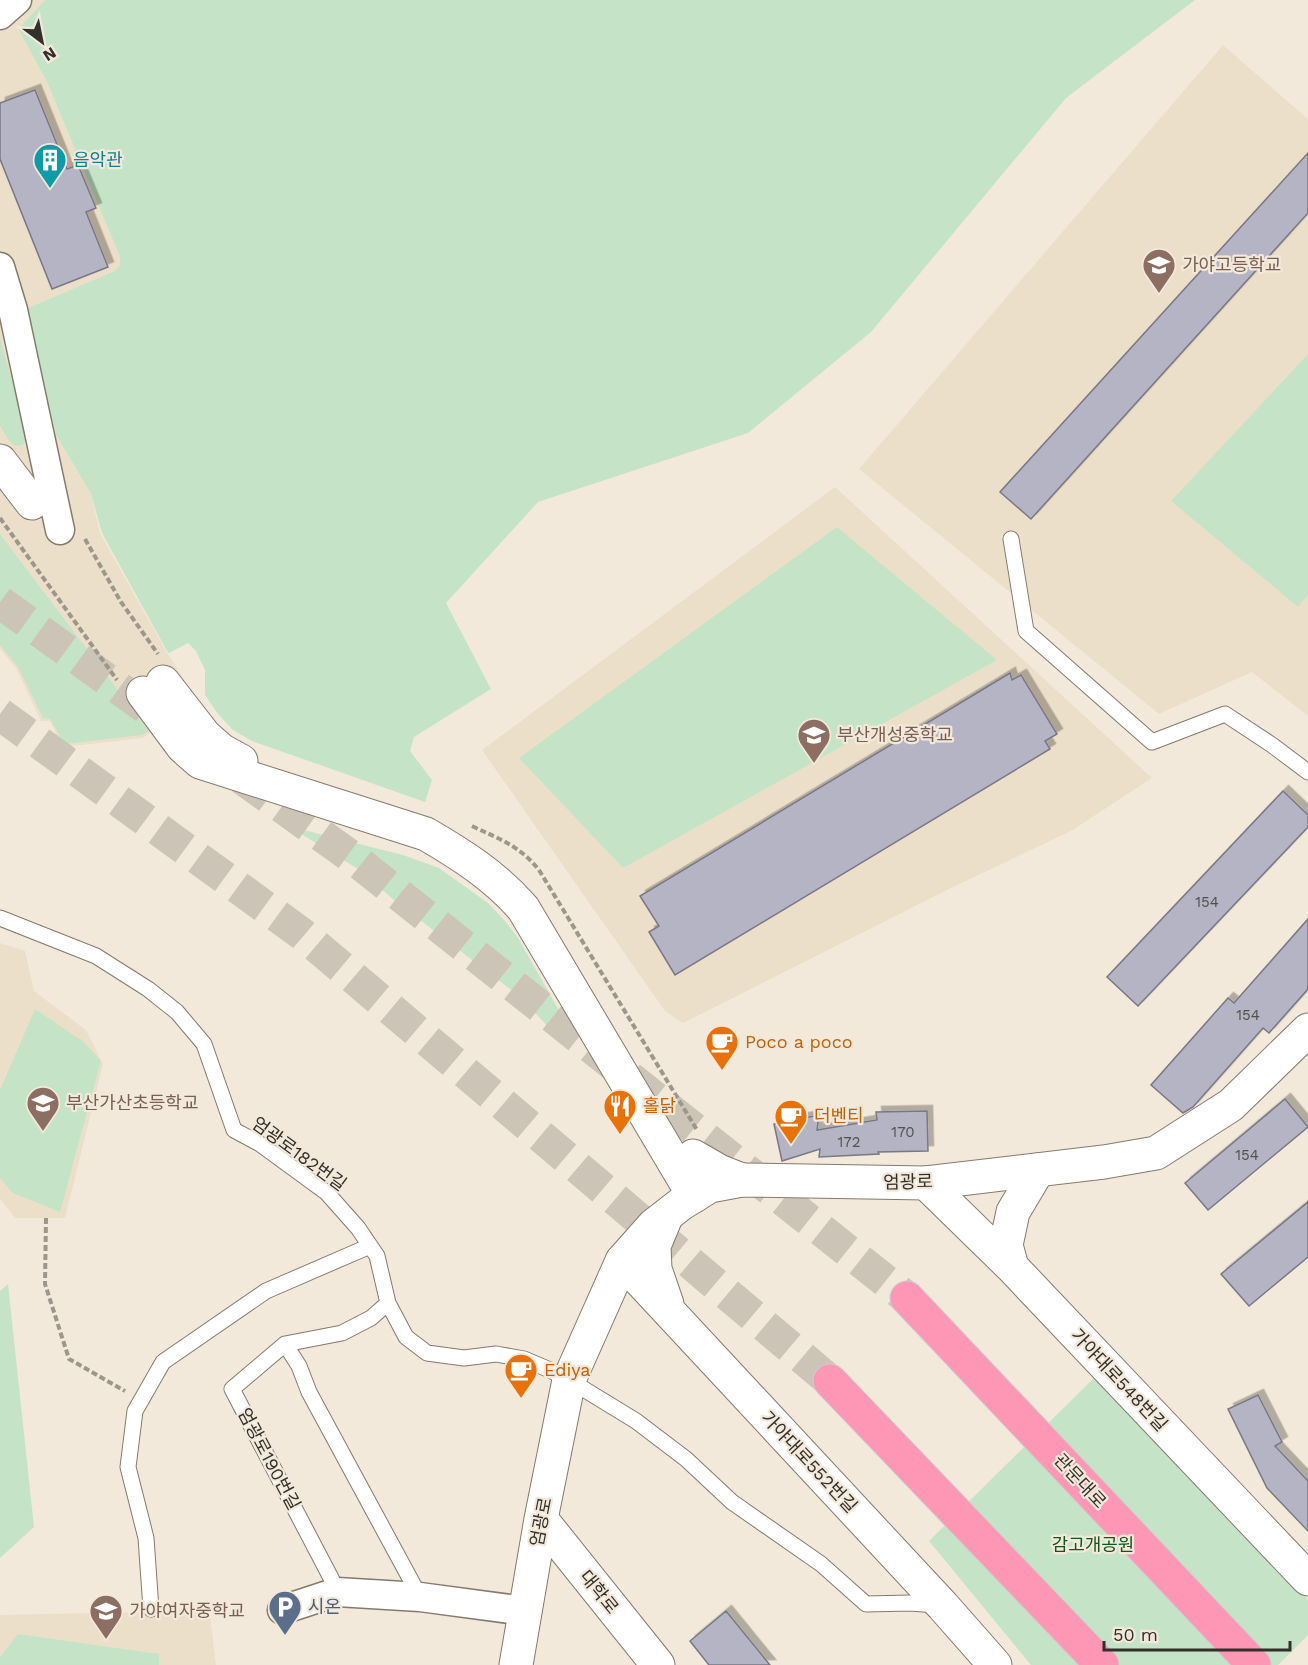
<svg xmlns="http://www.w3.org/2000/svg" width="1308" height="1665" font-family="'Work Sans','Noto Sans KR',sans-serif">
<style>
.built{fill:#ecdfc9}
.green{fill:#c5e4c7}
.building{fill:#b5b4c4;stroke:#797887;stroke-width:1.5;filter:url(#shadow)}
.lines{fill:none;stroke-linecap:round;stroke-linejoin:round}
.trunk-tunnel{stroke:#ccc4b7;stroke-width:33;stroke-dasharray:33 16;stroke-linecap:butt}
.service-casing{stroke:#837b6d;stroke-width:17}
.minor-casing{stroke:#837b6d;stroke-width:31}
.tertiary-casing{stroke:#837b6d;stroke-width:35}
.secondary-casing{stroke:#837b6d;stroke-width:35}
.trunk-casing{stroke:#cecdcc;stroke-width:35}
.path{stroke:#9d968b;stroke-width:4;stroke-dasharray:6 3;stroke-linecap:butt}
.service{stroke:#fff;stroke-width:15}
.minor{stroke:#fff;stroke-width:28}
.tertiary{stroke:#fff;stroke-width:33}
.secondary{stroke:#fff;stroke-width:33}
.trunk{stroke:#fe96b6;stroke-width:33}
.labels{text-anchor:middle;stroke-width:4.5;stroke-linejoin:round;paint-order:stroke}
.number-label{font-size:15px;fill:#545050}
.culture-label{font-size:18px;fill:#0d838f;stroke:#f2e9da;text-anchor:start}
.education-label{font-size:18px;fill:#785e54;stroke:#f2e9da;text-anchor:start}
.food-label{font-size:18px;fill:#c56008;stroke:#f2e9da;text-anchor:start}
.street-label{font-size:18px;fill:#332f2a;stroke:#f2e9da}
.park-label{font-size:18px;fill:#0e571f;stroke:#f2e9da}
.service-label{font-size:18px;fill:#4e5e75;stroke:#f2e9da;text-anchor:start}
</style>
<defs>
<filter id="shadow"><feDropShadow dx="5.5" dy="-5.5" stdDeviation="0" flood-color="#0004"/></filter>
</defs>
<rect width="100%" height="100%" fill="#f2e9da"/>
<path class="built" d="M 0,0 L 45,0 L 18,29 L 47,82 L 120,257 L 120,265 L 116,271 L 28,308 L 56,435 L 91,494 L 100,533 L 166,651 L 197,700 L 143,738 L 63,747 L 50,721 L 41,721 L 16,668 L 0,649 Z
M 1223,45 L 1308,119 L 1308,716 L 1252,672 L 1159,714 L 859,469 Z
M 835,487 L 1152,778 L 1071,831 L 953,887 L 683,1023 L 665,1011 L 482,750 Z
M 0,943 L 25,951 L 34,991 L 86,1030 L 103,1064 L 65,1218 L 15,1218 L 0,1199 Z
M 209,1607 L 216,1665 L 0,1665 L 0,1615 L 143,1612 Z"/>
<path class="green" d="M 45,0 L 1195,0 L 1066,98 L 871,332 L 748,433 L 538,502 L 446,603 L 491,689 L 414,737 L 410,751 L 432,780 L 425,802 L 252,741 L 233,730 L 218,714 L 205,695 L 205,670 L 196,651 L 188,643 L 169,653 L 167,651 L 102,533 L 91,494 L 56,435 L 28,308 L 115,271 L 120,265 L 120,257 L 47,82 L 18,29 Z
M 0,338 L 28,438 L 26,443 L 20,446 L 14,445 L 8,439 L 0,426 Z
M 1308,354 L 1308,595 L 1298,607 L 1171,501 Z
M 837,527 L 997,660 L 623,868 L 519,758 Z
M 0,534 L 149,731 L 142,735 L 64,744 L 50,719 L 43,718 L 18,667 L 0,645 Z
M 288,826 L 403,855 L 439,868 L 488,903 L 505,921 L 518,938 L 565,1021 L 566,1031 L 557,1036 L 519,996 L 394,900 L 358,869 Z
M 35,1009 L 84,1042 L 101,1061 L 60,1212 L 13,1193 L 0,1178 L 0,1090 Z
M 8,1284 L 34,1527 L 0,1558 L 0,1291 Z
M 1096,1376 L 1308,1600 L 1308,1635 L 1278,1665 L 1031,1665 L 929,1541 Z
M 18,1634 L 159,1654 L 159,1665 L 0,1665 L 0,1657 Z"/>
<path class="building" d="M 35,90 L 67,169 L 78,165 L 96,208 L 86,212 L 108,267 L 52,289 L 0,159 L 0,103 Z
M 1308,153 L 1308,213 L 1031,519 L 1000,492 Z
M 1010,673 L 1012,680 L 1021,675 L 1057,734 L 1045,741 L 1050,749 L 675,975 L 649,932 L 659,926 L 640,896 Z
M 1283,791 L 1308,815 L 1308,827 L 1138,1006 L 1107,977 Z
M 1308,919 L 1308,989 L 1269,1033 L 1263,1028 L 1193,1107 L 1183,1113 L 1151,1085 L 1228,998 L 1234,1003 Z
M 1285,1099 L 1308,1127 L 1208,1210 L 1185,1183 Z
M 927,1111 L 928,1151 L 878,1152 L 879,1154 L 819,1157 L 820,1149 L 782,1161 L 774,1124 L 819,1115 L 817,1130 L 877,1120 L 876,1112 Z
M 1308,1202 L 1308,1257 L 1249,1306 L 1221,1274 Z
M 1258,1395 L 1282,1442 L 1275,1446 L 1308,1481 L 1308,1531 L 1267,1488 L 1228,1409 Z
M 726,1611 L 770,1665 L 709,1665 L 690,1641 Z"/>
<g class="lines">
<path class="trunk-tunnel" d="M 0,602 L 164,721
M 0,714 L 302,934 L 830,1381
M 242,778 L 353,858 L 907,1298"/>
<defs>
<path id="service" d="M 1011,539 L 1026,631 L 1152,742 L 1225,714 L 1272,745 L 1308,772
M 0,918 L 96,956 L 148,989 L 177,1012 L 204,1044 L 234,1130 L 260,1144 L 327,1193 L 358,1228 L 377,1256 L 388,1303 L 406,1337 L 427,1353 L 464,1358 L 496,1354 L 524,1359 L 550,1370 L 569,1380 L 636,1421 L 686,1459 L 732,1502 L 821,1564 L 866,1604 L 910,1603 L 937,1605
M 285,1344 L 299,1366 L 309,1392 L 420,1597
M 337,1592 L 331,1578 L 232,1389 L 285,1344 L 342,1333 L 371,1318 L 388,1303
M 151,1609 L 146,1538 L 128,1467 L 135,1411 L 163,1362 L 266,1291 L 370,1246"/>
<path id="minor" d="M 0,15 L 17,0
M 0,267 L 13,310 L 60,530
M 282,1610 L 337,1592 L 420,1597 L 525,1611"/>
<path id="tertiary" d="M 0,461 L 32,503
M 163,682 L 205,736 L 221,750 L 241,761
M 143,693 L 183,747 L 200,762 L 426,834 C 462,855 495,876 523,908 L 694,1196
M 693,1156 L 719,1171 L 742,1180
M 926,1183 L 1012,1267 L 1308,1579
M 666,1217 L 654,1246 L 655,1269 L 667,1304
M 622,1261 L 943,1606 L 995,1665
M 1012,1267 L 1006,1245 L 1013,1212 L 1038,1170"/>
<path id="secondary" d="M 541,1519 L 658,1665
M 516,1665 L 541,1519 L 569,1380 L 622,1261 L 654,1225 L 681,1204 L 710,1186 L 742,1180 L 926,1183 L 1104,1162 L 1156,1153 L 1231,1105 L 1308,1030"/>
<path id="trunk" d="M 907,1298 L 1254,1665
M 830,1381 L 1102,1665"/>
</defs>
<use href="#service" class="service-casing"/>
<use href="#minor" class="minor-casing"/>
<use href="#tertiary" class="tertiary-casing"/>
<use href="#secondary" class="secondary-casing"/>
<use href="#trunk" class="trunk-casing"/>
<path class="path" d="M 0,518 L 117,680
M 85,539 L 121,602 L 158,654
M 472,826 C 499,839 519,845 539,870 L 697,1130
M 46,1218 L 45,1284 L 69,1359 L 125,1391"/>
<use href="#service" class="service"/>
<use href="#minor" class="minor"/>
<use href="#tertiary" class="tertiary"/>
<use href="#secondary" class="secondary"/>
<use href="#trunk" class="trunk"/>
</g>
<defs>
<symbol id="building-pin" viewBox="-11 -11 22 30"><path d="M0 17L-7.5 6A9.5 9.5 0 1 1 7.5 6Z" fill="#0f9aa8" stroke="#f2e9da"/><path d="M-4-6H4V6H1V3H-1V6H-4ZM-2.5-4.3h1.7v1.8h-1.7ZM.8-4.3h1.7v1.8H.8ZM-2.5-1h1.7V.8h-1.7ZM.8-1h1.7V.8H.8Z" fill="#fff"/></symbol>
<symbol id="school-pin" viewBox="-11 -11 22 30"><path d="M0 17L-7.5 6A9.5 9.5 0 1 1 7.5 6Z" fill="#8d6e63" stroke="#f2e9da"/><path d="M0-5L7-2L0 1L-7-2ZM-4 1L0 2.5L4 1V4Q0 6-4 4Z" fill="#fff"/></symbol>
<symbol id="cafe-pin" viewBox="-11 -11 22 30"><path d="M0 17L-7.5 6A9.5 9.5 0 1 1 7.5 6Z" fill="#e8710a" stroke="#f2e9da"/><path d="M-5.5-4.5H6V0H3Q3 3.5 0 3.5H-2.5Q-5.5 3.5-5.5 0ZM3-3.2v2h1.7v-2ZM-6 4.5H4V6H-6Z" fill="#fff"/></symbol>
<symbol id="restaurant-pin" viewBox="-11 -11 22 30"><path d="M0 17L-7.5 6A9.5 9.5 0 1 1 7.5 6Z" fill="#e8710a" stroke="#f2e9da"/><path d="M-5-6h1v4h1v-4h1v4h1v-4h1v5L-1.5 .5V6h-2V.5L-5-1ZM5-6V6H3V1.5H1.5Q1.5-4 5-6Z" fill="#fff"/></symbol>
<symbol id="parking-pin" viewBox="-11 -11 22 30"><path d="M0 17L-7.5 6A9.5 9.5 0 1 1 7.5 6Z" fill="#5c6f8a" stroke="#f2e9da"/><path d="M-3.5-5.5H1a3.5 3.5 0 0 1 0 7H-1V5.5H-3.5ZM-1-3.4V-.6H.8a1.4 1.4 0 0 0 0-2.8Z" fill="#fff"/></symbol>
</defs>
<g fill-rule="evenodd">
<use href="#building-pin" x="31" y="141" width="38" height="52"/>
<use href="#school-pin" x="1140" y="246" width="38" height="52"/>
<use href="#school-pin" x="795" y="716" width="38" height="52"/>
<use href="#cafe-pin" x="703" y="1023" width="38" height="52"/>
<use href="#school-pin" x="24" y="1084" width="38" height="52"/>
<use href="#restaurant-pin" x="601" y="1087" width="38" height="52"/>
<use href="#cafe-pin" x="772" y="1097" width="38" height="52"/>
<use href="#cafe-pin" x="502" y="1351" width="38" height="52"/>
<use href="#parking-pin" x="266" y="1588" width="38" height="52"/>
<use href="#school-pin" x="87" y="1592" width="38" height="52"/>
</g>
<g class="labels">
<g class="number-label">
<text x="1207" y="907">154</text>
<text x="1248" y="1020">154</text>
<text x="903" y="1137">170</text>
<text x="849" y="1147">172</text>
<text x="1247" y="1160">154</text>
</g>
<g class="culture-label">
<text x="73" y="166">음악관</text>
</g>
<g class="education-label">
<text x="1182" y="271">가야고등학교</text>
<text x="837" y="741">부산개성중학교</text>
<text x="66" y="1109">부산가산초등학교</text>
<text x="129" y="1617">가야여자중학교</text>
</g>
<g class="food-label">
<text x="745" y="1048">Poco a poco</text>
<text x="643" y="1112">홀닭</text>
<text x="814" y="1122">더벤티</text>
<text x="544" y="1376">Ediya</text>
</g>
<g class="street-label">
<text transform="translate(299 1154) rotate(36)" y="6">엄광로182번길</text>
<text transform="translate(908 1182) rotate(-1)" y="6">엄광로</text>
<text transform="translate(1119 1380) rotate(47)" y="6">가야대로548번길</text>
<text transform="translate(269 1459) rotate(62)" y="6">엄광로190번길</text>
<text transform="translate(809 1462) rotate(47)" y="6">가야대로552번길</text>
<text transform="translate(1080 1481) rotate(47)" y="6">관문대로</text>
<text transform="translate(541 1522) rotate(-79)" y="6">엄광로</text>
<text transform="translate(599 1592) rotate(51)" y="6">대학로</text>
</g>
<g class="park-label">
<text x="1093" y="1551">감고개공원</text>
</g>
<g class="service-label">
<text x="308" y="1613">시온</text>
</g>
</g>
<g transform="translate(42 42) rotate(148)" stroke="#f2e9da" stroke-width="4.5" paint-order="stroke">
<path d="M0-4.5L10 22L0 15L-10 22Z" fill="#332f2a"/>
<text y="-9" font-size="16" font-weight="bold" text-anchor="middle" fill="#332f2a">N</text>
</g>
<path d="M1104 1641v9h186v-9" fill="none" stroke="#332f2a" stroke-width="3"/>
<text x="1113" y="1641" font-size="18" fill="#332f2a" stroke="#f2e9da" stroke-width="4.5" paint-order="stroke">50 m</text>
</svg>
